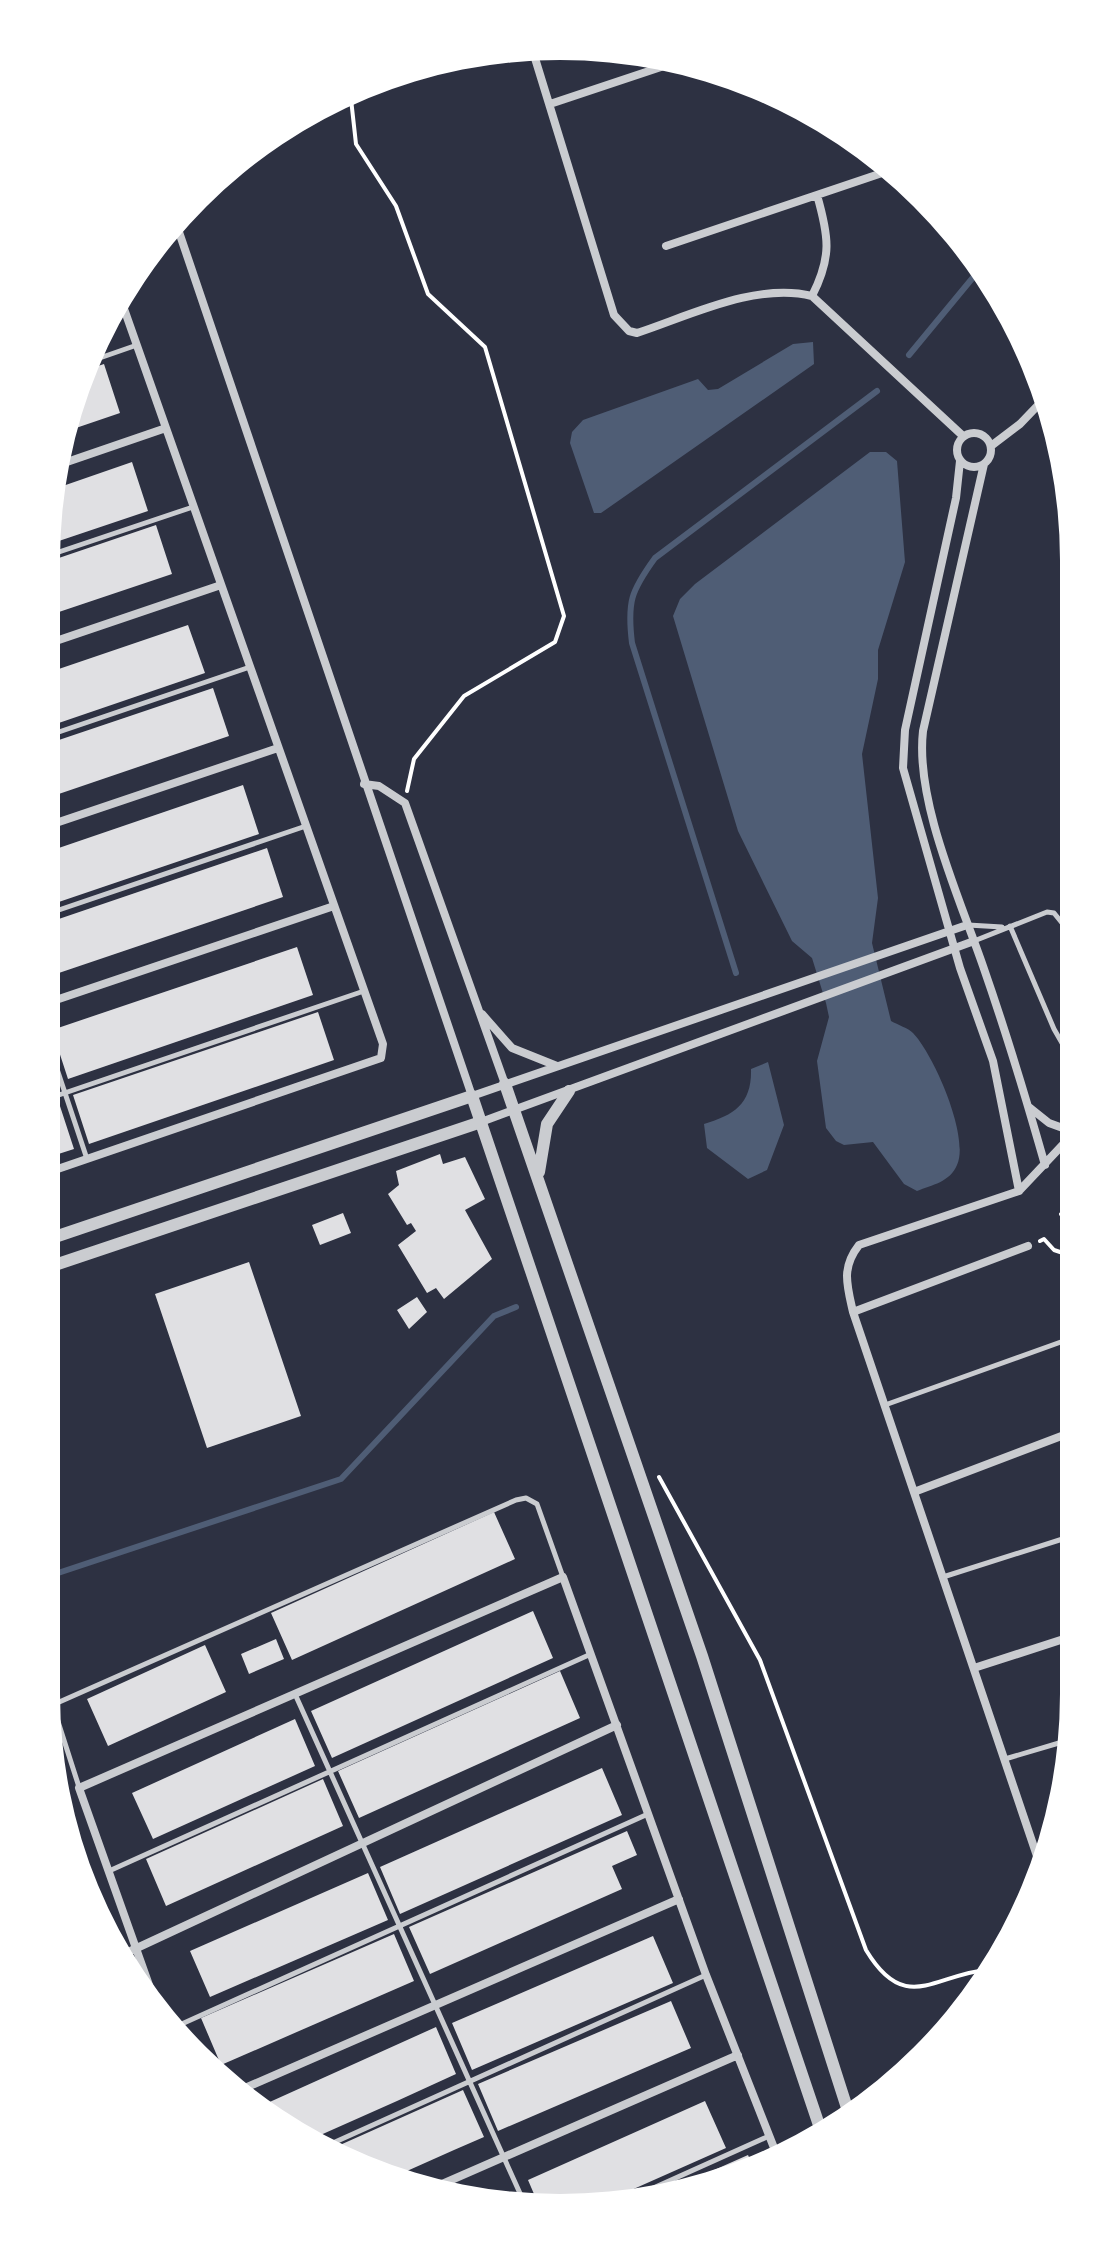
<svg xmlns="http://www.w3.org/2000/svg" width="1120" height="2254" font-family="Overpass,sans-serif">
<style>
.water{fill:#4f5d75}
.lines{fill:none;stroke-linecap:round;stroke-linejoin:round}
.stream{stroke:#4f5d75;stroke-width:6}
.building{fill:#e0e0e3}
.path{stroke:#fff;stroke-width:4}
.service{stroke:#caccd0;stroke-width:5}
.minor{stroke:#caccd0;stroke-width:8}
.tertiary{stroke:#caccd0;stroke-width:12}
</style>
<rect width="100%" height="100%" fill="#2d3142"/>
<path class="water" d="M 813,342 L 814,364 L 601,513 L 594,513 L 570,443 L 572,432 L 583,420 L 698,379 L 708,390 L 718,389 L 793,344 Z
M 870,452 L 886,452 L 897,461 L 905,562 L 878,650 L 878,679 L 862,754 L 878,898 L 872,943 L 891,1021 C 898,1025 908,1028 913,1033 C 934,1055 970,1137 957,1165 C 950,1182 932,1185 917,1191 L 904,1184 L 873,1142 L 844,1145 L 836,1141 L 826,1128 L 817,1061 L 829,1017 L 826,1003 L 812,958 L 792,941 L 738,831 L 673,616 L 680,599 L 695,584 Z
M 768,1062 L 784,1125 L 767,1170 L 748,1179 L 707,1148 L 704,1124 C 735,1115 752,1103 751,1069 Z"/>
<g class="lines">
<path class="stream" d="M 909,355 L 980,269
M 736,973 L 632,643 C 627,602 631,591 655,558 L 877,391
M 46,1577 L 341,1479 L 494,1316 L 516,1307"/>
</g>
<path class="building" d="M 104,364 L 120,413 L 73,429 L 89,369 Z
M 132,462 L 148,511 L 47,545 L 47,527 L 57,488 Z
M 156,525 L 172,574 L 47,616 L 47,562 Z
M 188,625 L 205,673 L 47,727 L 47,673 Z
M 213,688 L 229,736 L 47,798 L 47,744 Z
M 243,785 L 259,834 L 47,906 L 47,852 Z
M 267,848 L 283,897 L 47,977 L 47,923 Z
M 297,947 L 313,995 L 68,1079 L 52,1030 Z
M 318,1012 L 334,1060 L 89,1144 L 73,1095 Z
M 58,1100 L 74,1149 L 46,1158 L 47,1104 Z
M 440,1154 L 443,1164 L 465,1157 L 485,1199 L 465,1210 L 492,1259 L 444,1299 L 436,1288 L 427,1293 L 398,1245 L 416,1231 L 411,1223 L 407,1225 L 388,1194 L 399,1185 L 396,1171 Z
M 343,1213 L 351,1233 L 320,1245 L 312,1225 Z
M 249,1262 L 301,1416 L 207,1448 L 155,1294 Z
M 417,1297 L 427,1312 L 409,1329 L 397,1310 Z
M 494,1512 L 515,1559 L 292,1660 L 271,1613 Z
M 533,1611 L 553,1658 L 332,1758 L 311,1711 Z
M 276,1639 L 284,1659 L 249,1674 L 241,1654 Z
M 205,1645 L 226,1692 L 108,1746 L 87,1699 Z
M 560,1671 L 580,1718 L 359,1818 L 338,1771 Z
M 295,1719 L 315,1766 L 153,1839 L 132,1793 Z
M 602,1768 L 622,1815 L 400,1914 L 380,1867 Z
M 323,1779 L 343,1826 L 166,1906 L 146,1859 Z
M 627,1831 L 637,1855 L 612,1866 L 622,1889 L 430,1974 L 409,1927 Z
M 368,1873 L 388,1920 L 210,1997 L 190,1951 Z
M 394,1934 L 414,1981 L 221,2065 L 201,2018 Z
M 653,1936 L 673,1983 L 472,2070 L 452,2023 Z
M 671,2001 L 691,2048 L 498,2131 L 478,2084 Z
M 436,2027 L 456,2074 L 397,2101 L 307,2141 L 263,2105 Z
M 463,2090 L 484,2137 L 454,2150 L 398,2175 L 331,2149 Z
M 705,2101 L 726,2148 L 602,2203 L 537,2201 L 528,2180 Z
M 748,2155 L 753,2166 L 679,2188 L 678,2186 Z
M 506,2191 L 510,2200 L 488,2199 Z"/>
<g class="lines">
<path class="path" d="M 351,99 L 356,144 L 396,206 L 428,294 L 485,347 L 564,616 L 555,642 L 464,696 L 414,759 L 407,791
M 1072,1206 L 1061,1214 L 1072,1230
M 1040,1241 L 1044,1239 L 1054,1250 L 1072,1256
M 659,1477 L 760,1660 L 866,1950 C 905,2015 934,1975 986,1970"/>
<path class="service" d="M 91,361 L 137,345
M 47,556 L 193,507
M 47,736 L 250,667
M 47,914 L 306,826
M 968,925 L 1002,927
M 1010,926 L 1054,1029 L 1062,1043 L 1071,1047
M 974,941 L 1047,912 L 1054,913 L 1071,934
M 47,1039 L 87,1159
M 47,1099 L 364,991
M 885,1405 L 1072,1338
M 943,1577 L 1072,1536
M 295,1694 L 523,2200
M 1005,1759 L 1069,1740
M 79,1787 L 54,1709 L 57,1703 L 516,1500 L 526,1498 L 537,1504 L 563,1577
M 109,1871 L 591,1654
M 175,2027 L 648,1814
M 324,2147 L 706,1975
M 620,2203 L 769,2136"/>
<path class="minor" d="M 534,55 L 614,315 L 629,331 L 637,333 C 689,316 756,282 812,296 L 963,436
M 550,104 L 664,66
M 178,229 L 472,1096 L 967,925
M 666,246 L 891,170
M 812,296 C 832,257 829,237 817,195
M957 450a17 17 0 1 1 34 0a17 17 0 1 1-34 0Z
M 991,446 L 1020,424 L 1044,399
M 960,461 L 956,498 L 905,730 L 903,768 L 960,968 L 993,1061 L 1019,1191
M 64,463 L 166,428
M 984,464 L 923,731 C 915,801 960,899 983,966 C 1006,1032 1026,1098 1045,1165
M 1067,639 L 1070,636
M 47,644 L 221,585
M 364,784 L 379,786 L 405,803 L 505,1084
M 47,826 L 278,748
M 47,1003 L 334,906
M 482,1014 L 512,1048 L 557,1066
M 1029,1107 L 1049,1123 L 1071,1131
M 481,1122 L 974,941
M 46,1173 L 381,1058 L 383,1044 L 122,303
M 853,1312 L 1028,1246
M 914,1492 L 1072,1432
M 974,1668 L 1073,1636
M 1038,1859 L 853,1312 C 847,1285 841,1268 859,1245 L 1019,1191 L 1071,1136
M 124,1954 L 617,1725
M 159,2013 L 79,1788 L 563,1577 L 706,1975 L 778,2158
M 245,2088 L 679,1899
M 433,2188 L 738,2055"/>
<path class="tertiary" d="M 505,1084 L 702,1656 L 848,2111
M 539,1172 L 547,1124 L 569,1091
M 46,1240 L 472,1096 L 821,2131
M 46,1268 L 481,1122"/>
</g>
<path d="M0 0H1120V2254H0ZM560 60H560A500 500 0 0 1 1060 560V1694A500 500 0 0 1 560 2194H560A500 500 0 0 1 60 1694V560A500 500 0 0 1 560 60Z" fill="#fff" fill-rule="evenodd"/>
</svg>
